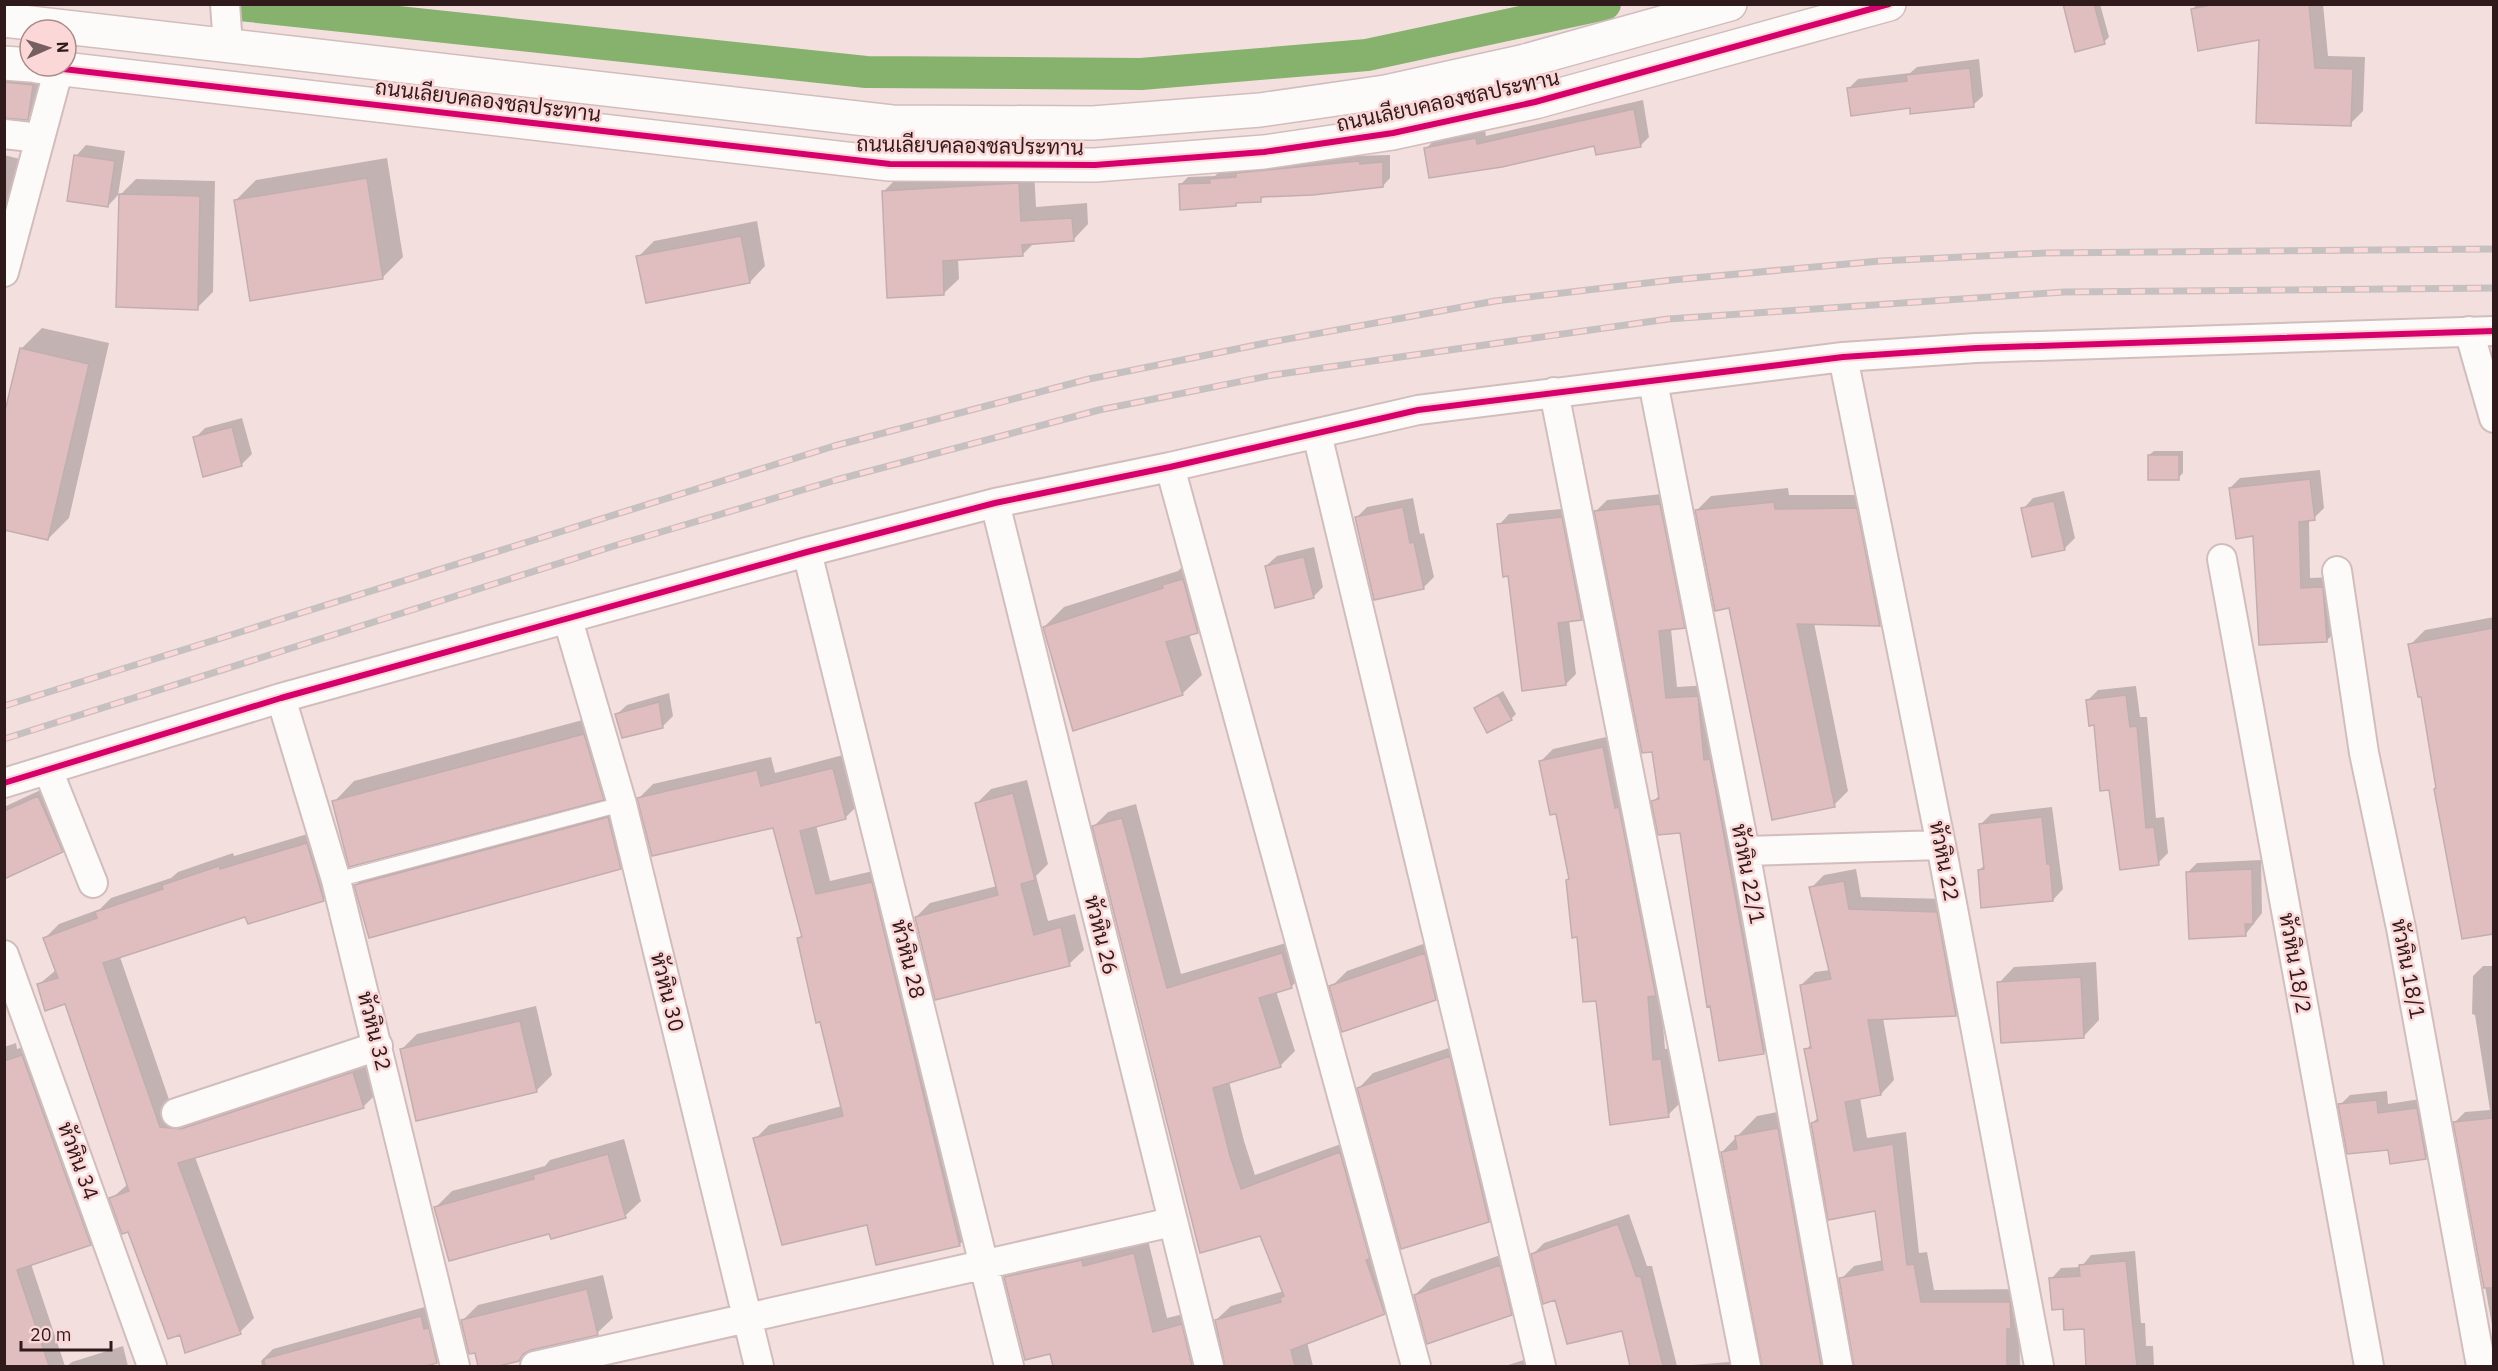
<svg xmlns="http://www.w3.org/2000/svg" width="2498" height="1371" font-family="'IBM Plex Sans',Sarabun,sans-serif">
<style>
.shadow{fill:#0003}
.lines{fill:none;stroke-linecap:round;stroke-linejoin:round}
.canal{stroke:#86b26e;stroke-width:32}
.building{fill:#e0bec0;stroke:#c2aeae;stroke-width:1.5}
.service-casing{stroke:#d2bdbd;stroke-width:16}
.minor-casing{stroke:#d2bdbd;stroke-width:32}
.tertiary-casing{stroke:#d2bdbd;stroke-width:36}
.service{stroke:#fdfafa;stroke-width:14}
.minor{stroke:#fdfafa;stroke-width:28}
.tertiary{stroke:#fdfafa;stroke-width:33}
.rail-casing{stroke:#c6c0c0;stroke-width:7}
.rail{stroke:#fcd7d7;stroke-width:4.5;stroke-dasharray:14;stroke-linecap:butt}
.cycleway-casing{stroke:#fcd7d7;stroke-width:10}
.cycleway{stroke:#d6006c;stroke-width:6}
.labels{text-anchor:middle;stroke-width:5;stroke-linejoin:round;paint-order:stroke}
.street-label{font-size:21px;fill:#301a1b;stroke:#fcd7d7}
</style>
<rect width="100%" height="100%" fill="#f4dfdf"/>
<path class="shadow" d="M 2064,4 L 2100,4 L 2109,37 L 2104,42 Z
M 2197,4 L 2323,4 L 2328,56 L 2365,57 L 2363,111 L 2350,124 L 2260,38 L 2193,9 Z
M 1979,59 L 1983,96 L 1973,105 L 1911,106 L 1849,88 L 1858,79 L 1910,73 L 1917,67 Z
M 4,71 L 43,75 L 38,108 L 27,118 L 4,116 Z
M 1643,100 L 1649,137 L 1640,146 L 1595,144 L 1426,149 L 1435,139 L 1485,130 L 1486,136 Z
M 86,145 L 125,151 L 118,195 L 108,206 L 76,156 Z
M 4,155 L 20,159 L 8,207 L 4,210 Z
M 1390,155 L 1390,178 L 1383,186 L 1266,195 L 1260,200 L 1238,201 L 1235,205 L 1180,185 L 1188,177 L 1215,176 L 1219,172 L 1316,157 Z
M 387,158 L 403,257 L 382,278 L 235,201 L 256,180 Z
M 1034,169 L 1036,207 L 1087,203 L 1088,224 L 1073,240 L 1035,242 L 1022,255 L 958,258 L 959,279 L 943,294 L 884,191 L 899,176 Z
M 136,179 L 215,181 L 213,292 L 197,308 L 120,195 Z
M 757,221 L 765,266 L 750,282 L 638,257 L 654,241 Z
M 42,328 L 109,343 L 69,518 L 48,539 L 21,349 Z
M 242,418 L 252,454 L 242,464 L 204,475 L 195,438 L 205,428 Z
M 2154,451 L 2183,451 L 2183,473 L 2178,478 L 2149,455 Z
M 2320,470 L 2324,508 L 2314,518 L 2309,519 L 2310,578 L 2333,577 L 2337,631 L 2326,641 L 2254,534 L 2230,488 L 2240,478 Z
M 1788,488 L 1789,495 L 1870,495 L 1894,611 L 1880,625 L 1814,623 L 1848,791 L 1834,805 L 1730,607 L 1697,510 L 1711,496 Z
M 2064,491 L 2075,538 L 2065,548 L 2023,509 L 2033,498 Z
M 1671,493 L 1695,615 L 1684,627 L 1671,629 L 1677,687 L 1709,685 L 1775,1041 L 1763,1053 L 1681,831 L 1653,801 L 1660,795 L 1654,751 L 1596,511 L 1607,500 Z
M 1413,498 L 1420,534 L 1424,533 L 1434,577 L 1424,587 L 1357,517 L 1367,507 Z
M 1572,508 L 1592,608 L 1581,619 L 1569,620 L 1576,674 L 1566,684 L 1510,574 L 1499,525 L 1509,514 Z
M 1314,547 L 1323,587 L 1313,597 L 1266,566 L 1277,556 Z
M 1183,566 L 1217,612 L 1197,631 L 1189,634 L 1202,675 L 1182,694 L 1044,627 L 1064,607 L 1178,571 Z
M 2494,617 L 2494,933 L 2463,938 L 2422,695 L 2410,645 L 2425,630 Z
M 2136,686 L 2140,717 L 2147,717 L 2156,818 L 2164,817 L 2168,853 L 2158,863 L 2110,789 L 2096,724 L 2087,701 L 2098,690 Z
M 1503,691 L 1516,714 L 1511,719 L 1476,708 Z
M 669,693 L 673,716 L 662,727 L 616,715 L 627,705 Z
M 605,714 L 623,778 L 603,798 L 334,802 L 354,781 Z
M 1615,735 L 1660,990 L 1665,1049 L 1673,1048 L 1680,1103 L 1668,1115 L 1598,999 L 1579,936 L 1557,812 L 1541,761 L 1553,749 Z
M 847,754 L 859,804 L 845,818 L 816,825 L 830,881 L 886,868 L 974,1230 L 960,1244 L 868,1224 L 755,1139 L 769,1125 L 842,1106 L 798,939 L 802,935 L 775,826 L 639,798 L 653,784 L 771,757 L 775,773 Z
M 1027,780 L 1048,864 L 1036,876 L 1048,921 L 1075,914 L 1084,950 L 1069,964 L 916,917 L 930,903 L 997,886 L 977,803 L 991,789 Z
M 49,786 L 73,841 L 62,851 L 4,864 L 4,807 Z
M 629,797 L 641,847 L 620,868 L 356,885 L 376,864 Z
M 1136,804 L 1181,974 L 1296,940 L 1306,972 L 1292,986 L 1276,991 L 1295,1051 L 1280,1066 L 1229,1081 L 1244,1141 L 1255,1175 L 1355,1139 L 1398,1298 L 1384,1313 L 1307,1342 L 1313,1366 L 1226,1366 L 1216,1320 L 1231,1306 L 1284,1291 L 1261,1234 L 1201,1251 L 1094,826 L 1108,812 Z
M 2052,807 L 2063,889 L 2053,900 L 1979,870 L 1985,865 L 1980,825 L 1991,814 Z
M 321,830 L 337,886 L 323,900 L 246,915 L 120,957 L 174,1114 L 367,1059 L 377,1093 L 363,1107 L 195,1157 L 254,1318 L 240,1332 L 180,1333 L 111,1199 L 128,1184 L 66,1002 L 38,985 L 56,970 L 45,938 L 59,924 L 100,909 L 111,898 L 171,878 L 178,872 L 233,853 L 234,856 Z
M 2261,860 L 2262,913 L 2245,935 L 2188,872 L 2197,863 Z
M 1856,869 L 1861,897 L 1949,899 L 1969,1002 L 1956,1015 L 1883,1018 L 1894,1080 L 1881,1094 L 1860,1098 L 1867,1138 L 1906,1132 L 1919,1253 L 1927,1252 L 1934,1290 L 2023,1289 L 2019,1318 L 2020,1366 L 1857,1366 L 1841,1279 L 1854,1266 L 1883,1260 L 1877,1209 L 1812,1123 L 1819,1117 L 1806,1050 L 1812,1043 L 1801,985 L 1815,972 L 1830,970 L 1811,888 L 1824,875 Z
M 1440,938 L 1451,983 L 1435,998 L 1331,987 L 1347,971 Z
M 2096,962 L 2099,1020 L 2084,1036 L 1999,983 L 2014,967 Z
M 2483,966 L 2494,966 L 2494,1336 L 2455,1122 L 2465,1112 L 2490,1110 L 2475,1015 L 2472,1014 L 2473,976 Z
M 536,1006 L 552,1075 L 536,1091 L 401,1050 L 417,1034 Z
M 16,1043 L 17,1049 L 34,1044 L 102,1232 L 90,1244 L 31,1264 L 65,1366 L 4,1366 L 4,1047 Z
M 1464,1043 L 1503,1206 L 1489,1221 L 1359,1088 L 1373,1073 Z
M 2387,1091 L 2388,1104 L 2427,1098 L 2436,1148 L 2426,1158 L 2389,1148 L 2340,1105 L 2350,1095 Z
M 1799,1108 L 1826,1366 L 1763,1366 L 1722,1152 L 1757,1116 Z
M 624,1139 L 641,1201 L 625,1216 L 550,1232 L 436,1207 L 452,1191 L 545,1166 L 550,1160 Z
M 1629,1214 L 1647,1266 L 1652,1266 L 1677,1366 L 1632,1366 L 1623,1329 L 1556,1298 L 1533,1254 L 1544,1243 Z
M 1148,1240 L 1167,1318 L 1196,1311 L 1217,1366 L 1055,1366 L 1051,1353 L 1006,1278 L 1020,1263 Z
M 1515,1250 L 1527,1298 L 1511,1313 L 1415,1295 L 1431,1279 Z
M 2135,1251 L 2141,1323 L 2145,1323 L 2146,1346 L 2153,1346 L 2154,1366 L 2087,1366 L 2085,1327 L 2064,1308 L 2051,1279 L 2061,1268 L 2081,1267 L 2091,1255 Z
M 603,1275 L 613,1318 L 597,1333 L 529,1349 L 518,1360 L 480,1366 L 462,1321 L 478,1305 Z
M 432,1305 L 449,1350 L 437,1362 L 420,1366 L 262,1366 L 261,1361 L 273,1349 Z
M 123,1346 L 128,1366 L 67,1366 L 72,1362 Z
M 1527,1359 L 1529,1366 L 1505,1366 Z
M 1742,1361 L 1748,1366 L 1679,1366 Z"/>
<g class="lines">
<path class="canal" d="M 230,4 L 866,72 L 1141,74 L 1367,55 L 1605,4"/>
</g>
<path class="building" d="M 2063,4 L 2094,4 L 2105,44 L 2075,52 Z
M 2215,4 L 2309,4 L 2315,68 L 2353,69 L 2351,126 L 2256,123 L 2259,40 L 2198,51 L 2191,9 Z
M 1970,68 L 1974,107 L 1910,114 L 1910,108 L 1851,116 L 1847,88 L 1907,81 L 1906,75 Z
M 4,82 L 33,85 L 28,120 L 4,118 Z
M 1634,109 L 1641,147 L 1596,155 L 1594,146 L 1502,167 L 1429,178 L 1424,148 L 1476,138 L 1477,144 Z
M 74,155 L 115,161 L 108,207 L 67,201 Z
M 1359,161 L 1360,164 L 1383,162 L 1383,187 L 1313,195 L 1261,197 L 1261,202 L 1236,203 L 1236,206 L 1180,210 L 1179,184 L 1210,183 L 1209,179 L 1236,177 L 1236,173 Z
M 367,178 L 383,279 L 250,301 L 234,200 Z
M 1019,183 L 1021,221 L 1072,218 L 1074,241 L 1022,245 L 1023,256 L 943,261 L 944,295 L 887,298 L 882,191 Z
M 119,194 L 200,196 L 198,310 L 116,307 Z
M 741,236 L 750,283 L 646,303 L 636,256 Z
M 20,348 L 89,364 L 48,540 L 4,530 L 4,415 Z
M 232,427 L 242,466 L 203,477 L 193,437 Z
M 2148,455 L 2179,455 L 2179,480 L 2148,480 Z
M 2310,479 L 2315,520 L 2299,522 L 2301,588 L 2323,587 L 2327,642 L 2259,645 L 2253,536 L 2236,539 L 2229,488 Z
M 2054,501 L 2065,550 L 2032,557 L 2021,508 Z
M 1774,502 L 1775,509 L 1857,508 L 1880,626 L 1797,624 L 1835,807 L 1772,820 L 1729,608 L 1715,611 L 1695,510 Z
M 1660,504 L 1685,628 L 1659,631 L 1666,698 L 1698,696 L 1704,760 L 1710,759 L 1764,1054 L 1719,1061 L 1710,1006 L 1707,1007 L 1680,833 L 1658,835 L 1651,801 L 1659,799 L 1652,752 L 1642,753 L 1594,511 Z
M 1403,507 L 1410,543 L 1414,542 L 1424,589 L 1374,600 L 1355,517 Z
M 1562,517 L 1582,620 L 1558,623 L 1566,685 L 1522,691 L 1508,576 L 1503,577 L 1497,524 Z
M 1304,557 L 1314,598 L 1275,608 L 1265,566 Z
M 1183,579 L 1198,633 L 1166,642 L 1183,695 L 1073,731 L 1043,627 L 1163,588 L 1162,585 Z
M 2493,628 L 2493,934 L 2462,939 L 2434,789 L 2436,788 L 2421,697 L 2418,697 L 2408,644 Z
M 1498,695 L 1512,720 L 1487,733 L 1474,708 Z
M 2126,695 L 2130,727 L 2137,726 L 2146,828 L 2154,827 L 2159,865 L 2120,870 L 2109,790 L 2100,791 L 2094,725 L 2089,726 L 2086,700 Z
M 659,702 L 663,728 L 622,738 L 615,714 Z
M 584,734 L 604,800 L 349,867 L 332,801 Z
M 1603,747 L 1615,808 L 1619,807 L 1656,996 L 1648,997 L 1653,1060 L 1661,1059 L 1669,1117 L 1610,1125 L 1596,1001 L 1583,1002 L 1577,937 L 1572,938 L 1566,880 L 1569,879 L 1556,814 L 1550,815 L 1539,761 Z
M 833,768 L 846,819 L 800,831 L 816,894 L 872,882 L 960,1246 L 876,1265 L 867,1225 L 782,1245 L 753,1138 L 843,1116 L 820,1022 L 816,1023 L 797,938 L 802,937 L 773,828 L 652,856 L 637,798 L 757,770 L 761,786 Z
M 1013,793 L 1035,880 L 1021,884 L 1034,935 L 1061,927 L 1070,966 L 935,1000 L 915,917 L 998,895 L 975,803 Z
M 38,796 L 63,852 L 4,879 L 4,811 Z
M 608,817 L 621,869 L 369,938 L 354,885 Z
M 2042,817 L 2047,864 L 2050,864 L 2053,901 L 1981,908 L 1978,870 L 1984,869 L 1979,824 Z
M 1122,818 L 1167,988 L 1282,953 L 1292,988 L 1259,998 L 1281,1067 L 1213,1088 L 1230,1156 L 1241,1189 L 1340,1152 L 1370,1259 L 1366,1260 L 1385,1314 L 1291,1350 L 1295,1366 L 1225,1366 L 1215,1320 L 1281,1302 L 1280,1298 L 1284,1296 L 1260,1236 L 1200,1253 L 1092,826 Z
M 307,843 L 324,901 L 248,924 L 245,917 L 103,963 L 160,1127 L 181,1129 L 353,1072 L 364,1108 L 178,1163 L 241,1334 L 185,1353 L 180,1335 L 168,1339 L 128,1232 L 122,1234 L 109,1198 L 129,1191 L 65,1004 L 45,1011 L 37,984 L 58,978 L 43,938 L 97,918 L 95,912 L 163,889 L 162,885 L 219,866 L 220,869 Z
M 2252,869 L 2253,924 L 2245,924 L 2246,936 L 2189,939 L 2186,872 Z
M 1844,881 L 1849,909 L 1937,912 L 1956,1016 L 1868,1020 L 1881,1095 L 1845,1102 L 1854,1151 L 1893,1144 L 1907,1265 L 1914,1264 L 1921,1302 L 2010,1302 L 2011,1329 L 2007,1329 L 2007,1366 L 1854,1366 L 1839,1278 L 1883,1270 L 1875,1211 L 1828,1220 L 1811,1123 L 1818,1121 L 1804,1049 L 1811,1048 L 1800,985 L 1831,979 L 1809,887 Z
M 1425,953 L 1436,1000 L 1342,1032 L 1329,986 Z
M 2081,977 L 2084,1038 L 2001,1043 L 1997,982 Z
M 520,1021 L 537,1092 L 416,1121 L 400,1049 Z
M 22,1055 L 91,1245 L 17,1270 L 49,1366 L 4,1366 L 4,1061 Z
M 1450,1056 L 1489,1222 L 1401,1249 L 1357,1088 Z
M 2377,1100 L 2378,1113 L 2417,1108 L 2426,1159 L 2390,1164 L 2388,1150 L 2347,1154 L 2338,1104 Z
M 2493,1118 L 2493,1288 L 2484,1288 L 2453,1122 Z
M 1778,1128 L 1821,1366 L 1762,1366 L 1721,1152 L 1737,1149 L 1735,1136 Z
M 608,1154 L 626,1218 L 551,1239 L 549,1234 L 449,1261 L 434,1207 L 534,1179 L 533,1175 Z
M 1618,1224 L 1636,1276 L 1641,1277 L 1663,1366 L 1630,1366 L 1622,1331 L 1567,1344 L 1555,1300 L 1543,1304 L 1531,1254 Z
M 1134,1253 L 1153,1332 L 1182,1324 L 1192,1366 L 1053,1366 L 1050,1354 L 1025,1360 L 1004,1277 L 1082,1260 L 1083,1266 Z
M 2126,1261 L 2137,1366 L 2086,1366 L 2084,1329 L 2064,1330 L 2063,1309 L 2052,1310 L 2049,1278 L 2080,1276 L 2079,1265 Z
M 1500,1265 L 1512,1315 L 1427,1344 L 1414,1295 Z
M 587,1289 L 598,1335 L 531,1350 L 523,1354 L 519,1361 L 499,1366 L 478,1366 L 475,1353 L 469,1354 L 461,1320 Z
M 421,1316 L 424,1329 L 429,1328 L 437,1363 L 426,1366 L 265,1366 L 264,1359 Z"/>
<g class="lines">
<defs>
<path id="service" d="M 336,880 L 622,804"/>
<path id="minor" d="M 225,4 L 228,45
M 4,134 L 40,138
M 4,272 L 59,68
M 2469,331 L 2494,418
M 1843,357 L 1941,845 L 2039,1366
M 1653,382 L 1745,851 L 1838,1366
M 1554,392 L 1746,1366
M 1317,434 L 1541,1366
M 1170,467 L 1416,1366
M 995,503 L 1209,1366
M 807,552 L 1009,1366
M 2222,559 L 2369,1366
M 2337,571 L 2364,753 L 2401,928 L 2481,1366
M 568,620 L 622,804 L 759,1366
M 281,698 L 336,880 L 455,1366
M 48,770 L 93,883
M 4,783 L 281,698 L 807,552 L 995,503 L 1170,467 L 1418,410 L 1843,357 L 1976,348 L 2494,331
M 1745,851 L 1941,845
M 4,955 L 152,1366
M 176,1113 L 378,1046
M 535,1366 L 1172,1222"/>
<path id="tertiary" d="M 4,20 L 892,122 L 1093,123 L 1260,110 L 1385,92 L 1525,61 L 1730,4
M 4,63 L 30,65
M 37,66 L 890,164 L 1095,165 L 1264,152 L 1393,133 L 1535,102 L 1889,4"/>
</defs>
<use href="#service" class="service-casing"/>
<use href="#minor" class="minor-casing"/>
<use href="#tertiary" class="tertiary-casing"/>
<use href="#service" class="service"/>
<use href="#minor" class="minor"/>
<use href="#tertiary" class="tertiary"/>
<defs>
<path id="rail" d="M 4,706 L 834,446 L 1089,379 L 1266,343 L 1495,301 L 1672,280 L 1880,261 L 2045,253 L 2494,249
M 4,739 L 617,545 L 836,480 L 1099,410 L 1273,375 L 1668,319 L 2064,292 L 2494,288"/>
</defs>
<use href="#rail" class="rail-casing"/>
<use href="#rail" class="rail"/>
<defs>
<path id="cycleway" d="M 37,66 L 890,164 L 1095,165 L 1264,152 L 1393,133 L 1535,102 L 1889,4
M 4,783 L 281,698 L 807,552 L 995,503 L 1170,467 L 1418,410 L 1843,357 L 1976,348 L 2494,331"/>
</defs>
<use href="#cycleway" class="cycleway-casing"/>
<use href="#cycleway" class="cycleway"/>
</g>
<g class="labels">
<g class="street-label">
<text transform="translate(488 101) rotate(7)" y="7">ถนนเลียบคลองชลประทาน</text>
<text transform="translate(1448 101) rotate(-12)" y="7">ถนนเลียบคลองชลประทาน</text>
<text transform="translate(970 146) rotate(1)" y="7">ถนนเลียบคลองชลประทาน</text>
<text transform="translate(1944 861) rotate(79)" y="7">หัวหิน 22</text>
<text transform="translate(1748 874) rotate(79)" y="7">หัวหิน 22/1</text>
<text transform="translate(1101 935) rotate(76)" y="7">หัวหิน 26</text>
<text transform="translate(908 959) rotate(76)" y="7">หัวหิน 28</text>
<text transform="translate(2295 963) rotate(80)" y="7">หัวหิน 18/2</text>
<text transform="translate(2408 969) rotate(79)" y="7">หัวหิน 18/1</text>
<text transform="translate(667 992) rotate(76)" y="7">หัวหิน 30</text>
<text transform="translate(374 1031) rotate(76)" y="7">หัวหิน 32</text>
<text transform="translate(78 1161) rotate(70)" y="7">หัวหิน 34</text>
</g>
</g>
<rect width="2498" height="1371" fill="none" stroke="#301a1b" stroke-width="12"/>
<g transform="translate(48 48) rotate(87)"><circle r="28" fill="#fcd7d7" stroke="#aa8b8c" stroke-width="1.5"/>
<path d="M0-4.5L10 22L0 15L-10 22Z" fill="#755f60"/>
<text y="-9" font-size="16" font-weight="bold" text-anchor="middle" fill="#301a1b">N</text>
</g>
<path d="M21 1341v9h90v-9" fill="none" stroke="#301a1b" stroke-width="3"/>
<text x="30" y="1341" font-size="18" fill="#301a1b" stroke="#fcd7d7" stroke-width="4.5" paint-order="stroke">20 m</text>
</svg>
